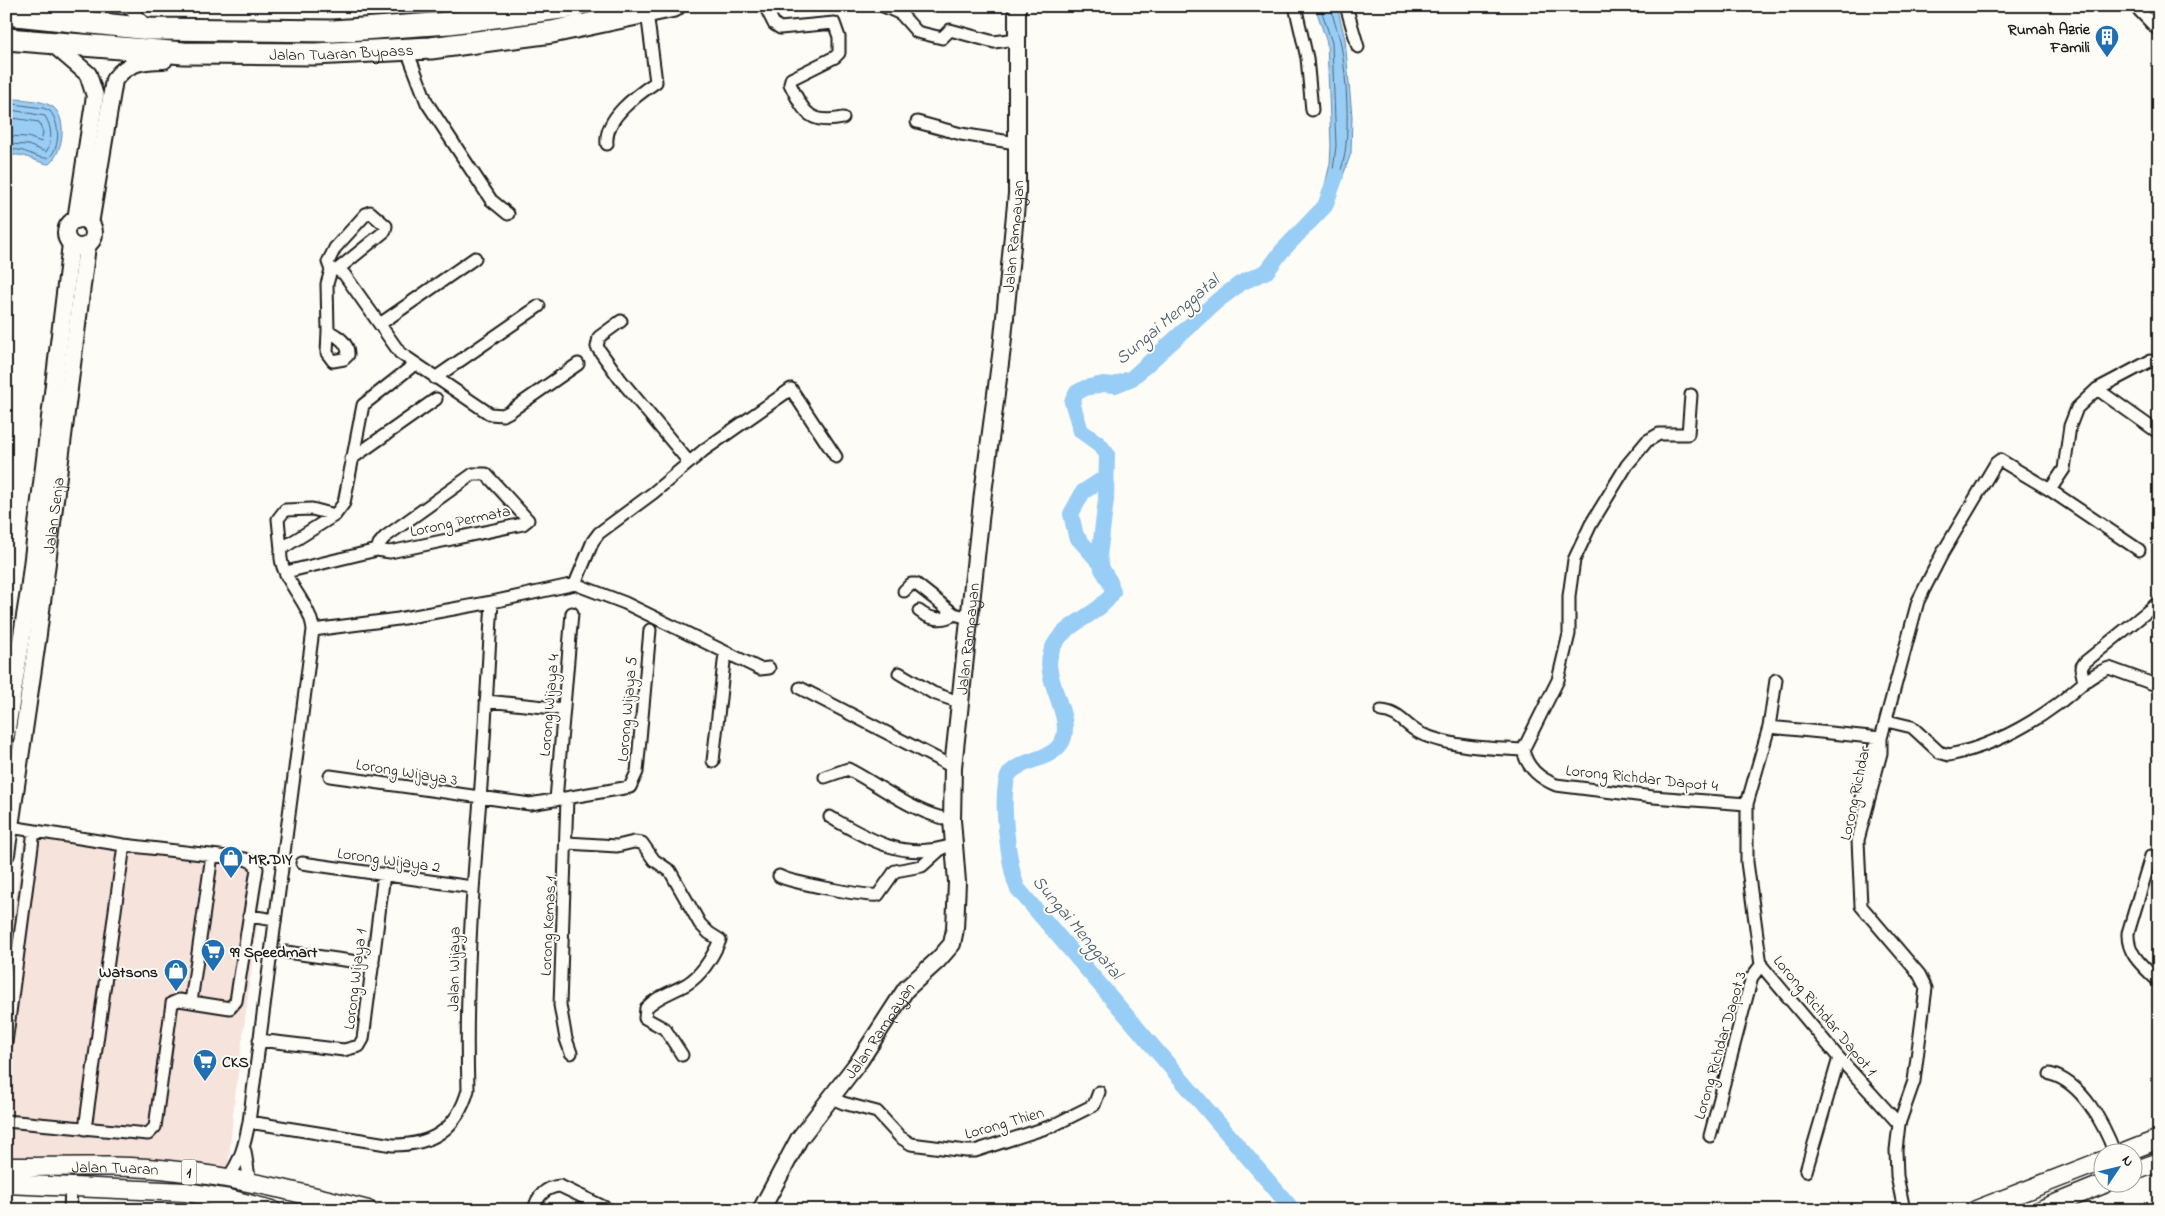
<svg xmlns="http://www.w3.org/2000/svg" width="2165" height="1216" font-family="'Indie Flower',sans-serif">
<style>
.built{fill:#f5e3dc}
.water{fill:#98cdf6;stroke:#66869f}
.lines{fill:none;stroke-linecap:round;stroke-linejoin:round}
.shore{stroke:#4e6373;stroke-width:1}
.river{stroke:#98cdf6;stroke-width:16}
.street-casing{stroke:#1c1c1c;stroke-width:15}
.secondary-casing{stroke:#1c1c1c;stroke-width:20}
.primary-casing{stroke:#1c1c1c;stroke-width:21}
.highway-casing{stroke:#1c1c1c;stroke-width:25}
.street{stroke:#fdfcf7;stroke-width:11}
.secondary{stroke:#fdfcf7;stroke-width:16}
.primary{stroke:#fdfcf7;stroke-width:18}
.highway{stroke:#fdfcf7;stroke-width:21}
.labels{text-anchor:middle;stroke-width:4;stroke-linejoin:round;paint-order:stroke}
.shield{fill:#fdfcf7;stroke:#605f5e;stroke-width:1}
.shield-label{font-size:15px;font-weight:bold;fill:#1c1c1c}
.poi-label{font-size:16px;font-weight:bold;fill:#1c1c1c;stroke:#fdfcf7;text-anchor:start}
.street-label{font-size:16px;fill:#1c1c1c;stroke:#fdfcf7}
.water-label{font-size:18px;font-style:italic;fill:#475a68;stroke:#fdfcf7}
</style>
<rect width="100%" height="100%" fill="#fdfcf7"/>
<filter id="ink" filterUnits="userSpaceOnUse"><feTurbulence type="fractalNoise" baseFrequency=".02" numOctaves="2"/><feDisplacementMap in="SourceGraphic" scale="10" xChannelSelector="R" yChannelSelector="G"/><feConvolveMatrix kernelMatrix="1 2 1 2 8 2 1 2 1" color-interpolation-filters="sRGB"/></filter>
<g filter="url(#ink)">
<path class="built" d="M 26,825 L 266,856 L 234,1105 L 227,1179 L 6,1167 L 6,965 Z"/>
<path class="water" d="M 1315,6 L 1337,6 L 1345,39 L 1352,116 L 1351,153 L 1335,198 L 1323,193 L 1330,164 L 1331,146 L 1327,43 Z
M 6,98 C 20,100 41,99 53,107 C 68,119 63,153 49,164 C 35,163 20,149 6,158 Z"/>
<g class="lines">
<path class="shore" d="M 1320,6 L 1332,43 L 1336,146 L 1332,179 L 1334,182 C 1355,161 1346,68 1340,40 C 1337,28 1332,19 1332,6
M 6,103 L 43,108 L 50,111 C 60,123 61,149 48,158 C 33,159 21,144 6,152
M 6,109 L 45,116 C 52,127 53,142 46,152 L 28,145 L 6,144
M 6,117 L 39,122 L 43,133 L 41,142 L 28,137 L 6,136"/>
<path class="river" d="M 1100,563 L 1076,536 L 1071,514 L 1083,492 L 1106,477
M 1293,1210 L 1018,889 C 1009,872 998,788 1010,773 C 1024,758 1051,761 1062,742 C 1075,718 1041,678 1051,652 C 1062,621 1098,618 1113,592 L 1110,582 L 1102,569 L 1099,556 L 1106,500 L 1107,454 L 1099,444 L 1081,431 L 1072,402 L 1076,393 L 1085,388 L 1103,384 L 1115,385 L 1132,378 L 1217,301 L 1241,283 L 1267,271 L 1282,251 L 1325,206 L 1336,176"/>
<defs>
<path id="street" d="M 127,6 L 147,26
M 765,6 L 774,24 L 780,28 L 834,23 L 839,37 L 839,53 L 835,57 L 791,79 L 790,84 C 804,112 809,125 843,118
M 883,6 L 901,14 L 917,32 L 942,38 L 950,30 L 994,42 L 1017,39
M 1295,6 L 1307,58 L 1312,110
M 1346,6 L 1358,47
M 2135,6 L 2159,31
M 76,19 L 93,6
M 406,48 L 427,103 L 491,200 L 508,214
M 917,122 L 961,134 L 1016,143
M 607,144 C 604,118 637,95 656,82 L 647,12
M 337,270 L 344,274 L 400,353 L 490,414 L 503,415 L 509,412 L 578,364
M 621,321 L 599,337 L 597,347 L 620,379 L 689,462
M 380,324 L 475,258
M 328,331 L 327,284 L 331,270 L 337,270 L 385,231 L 386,226 L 370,212 L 366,214 L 335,248 L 328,262 L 331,270
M 328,331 C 338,336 349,343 348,355 L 344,359 L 333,361 L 327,353 Z
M 435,378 L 539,306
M 2097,389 L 2159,433
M 1691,395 L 1688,434 L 1659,434 L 1647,441 L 1627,465 L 1591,524 L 1574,560 L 1569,596 L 1569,634 L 1558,680 L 1523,750 C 1527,768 1539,778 1556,785 L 1653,797 L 1747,804
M 351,459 L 436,399
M 2050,490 L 2064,469 L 2070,426 L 2077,408 L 2097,389 L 2150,361 L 2159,363
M 281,549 L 278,519 L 285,510 L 312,509 L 335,515
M 286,572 L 377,550 L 390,552 L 523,524 L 528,520 L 486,474 L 473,474 L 385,537 L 379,544 L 377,550
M 575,584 L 593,541 L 599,533 L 653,493 L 704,450 L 791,389 L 836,457
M 904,591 L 911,584 L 916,584 L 954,614 L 969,618
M 919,611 C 929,619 943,622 954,614
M 313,630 L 398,619 L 492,602 L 575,584 L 625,603 L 760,669 L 769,668
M 899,673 L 933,693 L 959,702
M 1776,680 L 1769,727 L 1747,804 L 1747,862 L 1761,965 L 1839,1058 L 1899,1124
M 2084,682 L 2081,668 L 2085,662 L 2159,602
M 800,688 L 953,767
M 486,701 L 564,709
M 1381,711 C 1401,712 1407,729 1424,735 C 1457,748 1488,748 1523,750
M 1887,721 L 1912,727 L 1939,752 L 1949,755 C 1989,747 2027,727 2059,703 C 2075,691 2089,675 2109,668 L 2159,686
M 1769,727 L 1881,738
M 713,761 L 725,653
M 330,776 L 530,804 L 630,787 L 637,772 L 650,630
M 825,777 L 848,769 C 881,786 915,814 952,820
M 567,798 L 560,1005 L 566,1039 L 571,1053
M 1861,798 L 1874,748 L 1881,738
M 556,800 L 572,613
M 830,817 C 867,838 901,860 946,847
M 567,843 L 617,846 L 634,842 L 642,843 L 654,860 L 670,871 L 700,924 L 709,933 L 720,940 C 713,956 703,974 687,984 C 673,992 657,996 646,1008 L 645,1018 L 665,1029 L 682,1055
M 2159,859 L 2151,856 L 2128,933 C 2127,955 2144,967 2159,982
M 302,863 L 472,887
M 779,876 C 789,882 868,897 878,895 L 895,871 L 922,866 L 942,848
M 249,916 L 275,920
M 286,952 L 373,964
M 191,1002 L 212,855
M 259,1040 L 344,1050 L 359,1046 L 363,1039 L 384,874
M 6,1043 L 34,831
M 2050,1074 C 2082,1082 2104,1124 2115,1154
M 830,1097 L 843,1103 L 877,1112 L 900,1137 L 911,1144 L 966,1151 L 975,1151 L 1052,1126 L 1094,1105 L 1099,1092
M 6,1121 L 148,1134 L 155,1127 L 172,1003 L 179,1000 L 230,1008 L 236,1001 L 257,869 L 254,863 L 245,859 L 124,845 L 10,827
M 249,1122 L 393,1145 C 433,1145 457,1129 468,1090 C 465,993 472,896 480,799 C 485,734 488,668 492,602
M 85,1129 L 124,845
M 1710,1136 L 1752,977 L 1761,965
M 245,1151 L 250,1184
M 1806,1171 L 1839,1058
M 227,1179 C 241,1161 245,1143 249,1122 L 313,630 C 311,601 277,578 281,549 L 335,515 L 344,503 L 363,405 L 415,364
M 70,1210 L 71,1187
M 534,1210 C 537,1196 546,1187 560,1186 L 610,1210
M 1904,1210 L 1897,1176 L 1896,1150 L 1899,1124 L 1914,1081 L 1926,988 L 1919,974 L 1861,906 L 1858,840 L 1881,753 L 1881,738 L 1918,601 L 1942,554 L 1996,463 L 2000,460 L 2050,490 L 2139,550"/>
<g id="secondary">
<path d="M 53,44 L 88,74 L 95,96 L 76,220"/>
<circle cx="80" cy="233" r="14"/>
<path d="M 90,224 L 114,80 C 127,62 144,60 164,60"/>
<path d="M 6,735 L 29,591 L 71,244"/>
<path id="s1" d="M 6,854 L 38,634 L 87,246"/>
<path id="s2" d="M 761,1210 L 799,1139 L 860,1060 L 906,989 L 938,960 L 952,944 L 955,929 L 957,882 L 952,820 L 953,767 L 983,493 L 1002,348 L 1017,194 L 1017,6"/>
</g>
<g id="primary">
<path d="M 2121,1154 L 2159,1139"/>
<path id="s3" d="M 6,1167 C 63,1167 121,1164 178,1171 C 242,1178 305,1194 368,1210"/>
<path d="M 2132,1172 L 2159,1162"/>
<path d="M 6,1184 L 186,1192 L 229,1199 L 272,1210"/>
<path d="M 1976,1210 L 2102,1161"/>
<path d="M 2040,1210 L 2104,1184"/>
</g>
<g id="highway">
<path d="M 6,14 L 150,29 L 333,31 L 449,23 L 576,6"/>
<path id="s4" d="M 6,39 L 184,53 L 315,54 L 431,48 L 552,32 L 674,6"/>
</g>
</defs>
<use href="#street" class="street-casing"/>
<use href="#secondary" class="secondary-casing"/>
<use href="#primary" class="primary-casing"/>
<use href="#highway" class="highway-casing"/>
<use href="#street" class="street"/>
<use href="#secondary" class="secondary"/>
<use href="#primary" class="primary"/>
<use href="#highway" class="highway"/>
</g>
</g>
<defs>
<symbol id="building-pin" viewBox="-11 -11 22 30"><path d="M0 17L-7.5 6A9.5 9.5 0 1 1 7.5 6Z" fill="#1f6fb2" stroke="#fdfcf7"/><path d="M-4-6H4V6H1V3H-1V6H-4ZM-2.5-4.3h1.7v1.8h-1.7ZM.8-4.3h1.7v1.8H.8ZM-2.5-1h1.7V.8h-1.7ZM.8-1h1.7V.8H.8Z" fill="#fff"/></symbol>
<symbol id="shop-pin" viewBox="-11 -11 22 30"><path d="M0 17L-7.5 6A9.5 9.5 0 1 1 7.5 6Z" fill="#1f6fb2" stroke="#fdfcf7"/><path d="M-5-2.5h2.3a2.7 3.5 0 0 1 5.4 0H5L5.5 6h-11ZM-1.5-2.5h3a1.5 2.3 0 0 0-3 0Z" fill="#fff"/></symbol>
<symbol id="supermarket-pin" viewBox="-11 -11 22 30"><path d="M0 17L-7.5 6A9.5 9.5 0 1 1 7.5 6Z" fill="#1f6fb2" stroke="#fdfcf7"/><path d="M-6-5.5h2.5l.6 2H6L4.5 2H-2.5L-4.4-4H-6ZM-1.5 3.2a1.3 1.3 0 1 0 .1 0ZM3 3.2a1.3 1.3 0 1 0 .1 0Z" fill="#fff"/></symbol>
</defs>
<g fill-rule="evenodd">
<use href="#building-pin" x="2093" y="23" width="28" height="38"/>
<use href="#shop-pin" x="217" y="844" width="28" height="38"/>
<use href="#supermarket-pin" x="199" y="937" width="28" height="38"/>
<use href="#shop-pin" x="162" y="957" width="28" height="38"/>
<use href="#supermarket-pin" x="191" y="1047" width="28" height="38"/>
</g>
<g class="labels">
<rect class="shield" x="181.5" y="1159.5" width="15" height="25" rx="4"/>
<g class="shield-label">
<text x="189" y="1177">1</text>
</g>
<g class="poi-label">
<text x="2090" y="34" text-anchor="end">Rumah Azrie<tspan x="2090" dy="18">Famili</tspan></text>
<text x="248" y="864">MR.DIY</text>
<text x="230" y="957">99 Speedmart</text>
<text x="158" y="977" text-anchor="end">Watsons</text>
<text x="222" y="1067">CKS</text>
</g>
<g class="street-label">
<text dy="6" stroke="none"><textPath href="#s4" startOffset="336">Jalan Tuaran Bypass</textPath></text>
<text dy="6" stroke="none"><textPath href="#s2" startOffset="1041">Jalan Rampayan</textPath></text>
<text dy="6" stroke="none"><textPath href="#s1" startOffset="342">Jalan Senja</textPath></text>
<text transform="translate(460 520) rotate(-12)" y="6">Lorong Permata</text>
<text dy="6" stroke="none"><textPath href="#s2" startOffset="636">Jalan Rampayan</textPath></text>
<text transform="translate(548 705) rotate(-85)" y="6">Lorong Wijaya 4</text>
<text transform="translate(626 709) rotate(-85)" y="6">Lorong Wijaya 5</text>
<text transform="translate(407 771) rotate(9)" y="6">Lorong Wijaya 3</text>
<text transform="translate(1642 777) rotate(6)" y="6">Lorong Richdar Dapot 4</text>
<text transform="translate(1854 793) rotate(-78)" y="6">Lorong Richdar</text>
<text transform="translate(389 859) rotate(8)" y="6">Lorong Wijaya 2</text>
<text transform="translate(547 926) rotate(-87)" y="6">Lorong Kemas 1</text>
<text transform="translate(453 969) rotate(-89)" y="6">Jalan Wijaya</text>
<text transform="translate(354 979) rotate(-83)" y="6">Lorong Wijaya 1</text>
<text transform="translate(1826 1015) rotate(50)" y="6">Lorong Richdar Dapot 1</text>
<text dy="6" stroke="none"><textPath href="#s2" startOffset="216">Jalan Rampayan</textPath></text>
<text transform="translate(1719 1045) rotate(-74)" y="6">Lorong Richdar Dapot 3</text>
<text transform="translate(1004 1122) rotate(-16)" y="6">Lorong Thien</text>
<text dy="6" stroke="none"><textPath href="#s3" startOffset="109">Jalan Tuaran</textPath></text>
</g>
<g class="water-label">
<text transform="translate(1167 319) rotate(-40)" y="6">Sungai Menggatal</text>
<text transform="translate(1078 927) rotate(50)" y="6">Sungai Menggatal</text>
</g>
</g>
<rect width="2165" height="1216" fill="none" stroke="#fdfcf7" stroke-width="25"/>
<rect x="12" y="12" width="2140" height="1191" fill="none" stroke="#1c1c1c" stroke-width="2" filter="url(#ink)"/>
<g transform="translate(2118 1168) rotate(55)"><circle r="24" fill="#fdfcf7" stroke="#a3a29f"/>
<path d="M0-4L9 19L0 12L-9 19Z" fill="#1f6fb2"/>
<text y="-8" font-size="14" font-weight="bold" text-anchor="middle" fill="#1c1c1c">N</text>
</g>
</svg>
